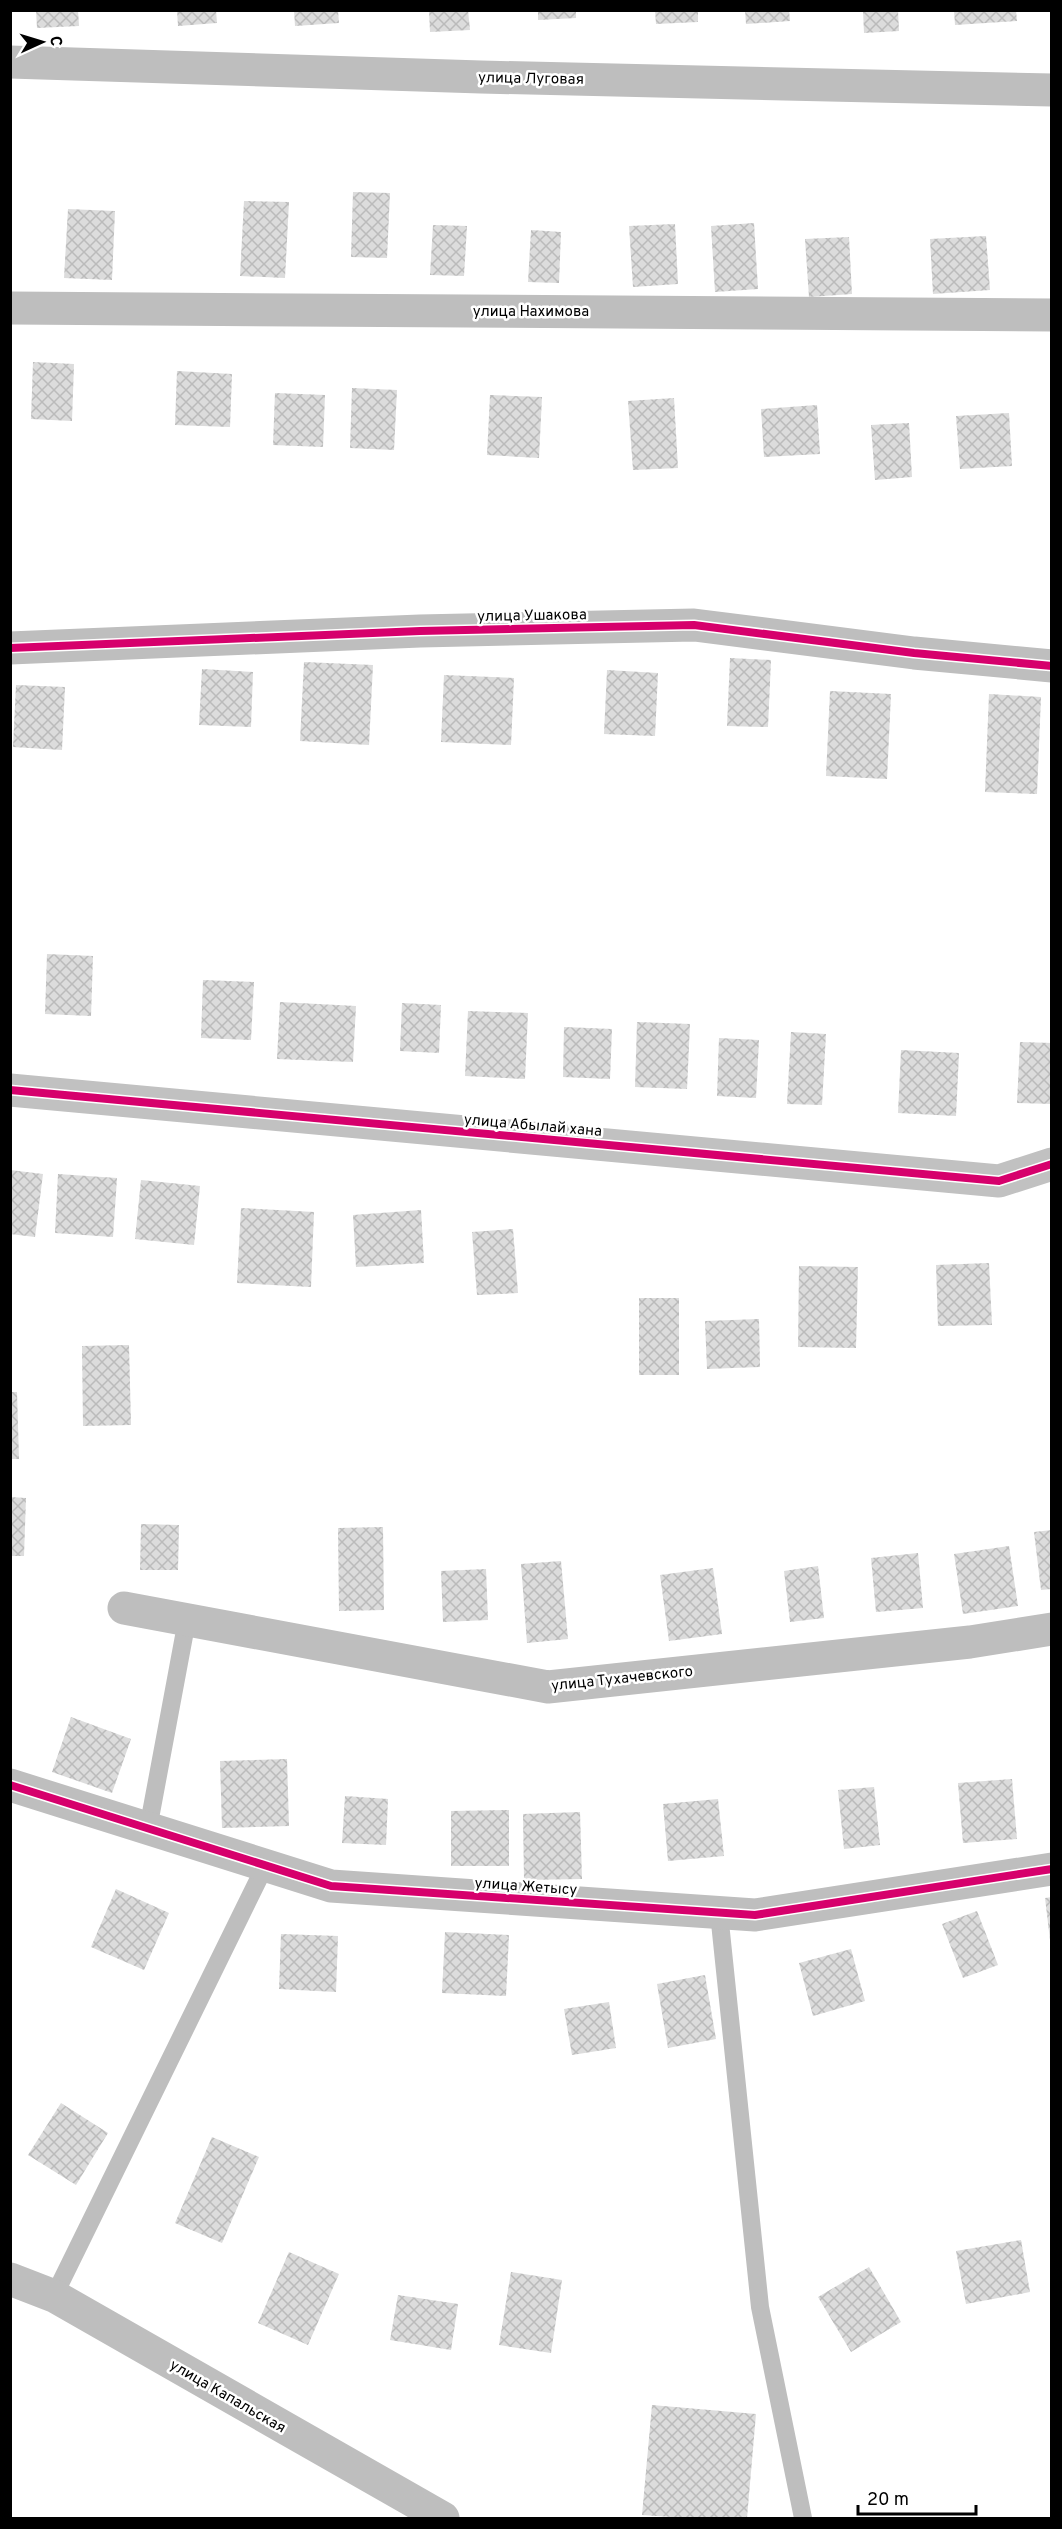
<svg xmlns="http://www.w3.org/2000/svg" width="1062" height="2529" font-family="Overpass,sans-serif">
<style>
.building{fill:url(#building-cross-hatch)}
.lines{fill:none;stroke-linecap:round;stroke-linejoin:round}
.lane{stroke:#bebebe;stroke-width:18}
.street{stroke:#bebebe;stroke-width:33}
.secondary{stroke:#c1c1c1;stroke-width:33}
.cycleway-casing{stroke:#fff;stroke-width:11}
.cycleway{stroke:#d6006c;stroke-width:8}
.labels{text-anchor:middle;stroke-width:5;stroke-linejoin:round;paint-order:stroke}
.street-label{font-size:15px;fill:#000;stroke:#fff}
</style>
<defs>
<pattern id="building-cross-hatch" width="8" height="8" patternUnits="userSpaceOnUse" patternTransform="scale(1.5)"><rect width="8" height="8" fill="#dcdcdc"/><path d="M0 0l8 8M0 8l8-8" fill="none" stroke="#bbb"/></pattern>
</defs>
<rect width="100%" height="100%" fill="#fff"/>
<path class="building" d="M 36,10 L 78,10 L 79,26 L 37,28 Z
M 177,10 L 216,10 L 217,23 L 178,26 Z
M 294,10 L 338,10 L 339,23 L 295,26 Z
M 429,10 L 468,10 L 470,30 L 430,32 Z
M 538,10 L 576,10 L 576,18 L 538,20 Z
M 655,10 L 698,10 L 698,22 L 656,24 Z
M 745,10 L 789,10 L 790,21 L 746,24 Z
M 863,10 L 898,10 L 899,31 L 864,33 Z
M 954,10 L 1016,10 L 1017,21 L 955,25 Z
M 353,192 L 390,193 L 387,258 L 351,257 Z
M 244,201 L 289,202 L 285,278 L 240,276 Z
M 68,209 L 115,211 L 112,280 L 64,278 Z
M 754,223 L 758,289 L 715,292 L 711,226 Z
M 675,224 L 678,284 L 633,287 L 629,226 Z
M 433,225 L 467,226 L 464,276 L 430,275 Z
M 531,230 L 561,232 L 559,283 L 528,282 Z
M 986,236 L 990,290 L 933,294 L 930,239 Z
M 849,237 L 852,294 L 809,297 L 805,239 Z
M 33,362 L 74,364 L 72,421 L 31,419 Z
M 177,371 L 232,374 L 230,427 L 175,425 Z
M 352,388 L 397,390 L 394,450 L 350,448 Z
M 275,393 L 325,395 L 323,447 L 273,445 Z
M 490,395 L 542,397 L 539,458 L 487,455 Z
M 674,398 L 678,468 L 633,470 L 628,401 Z
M 817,405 L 820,454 L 764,457 L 761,409 Z
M 1009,413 L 1012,466 L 960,469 L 956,416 Z
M 909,423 L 912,477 L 875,480 L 871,425 Z
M 730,658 L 771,660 L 768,727 L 727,726 Z
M 304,662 L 373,665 L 369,745 L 300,741 Z
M 202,669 L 253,672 L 251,727 L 199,725 Z
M 607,670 L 658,673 L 655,736 L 604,734 Z
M 444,675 L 514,678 L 511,745 L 441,742 Z
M 16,685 L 65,687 L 62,750 L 13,747 Z
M 830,691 L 891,694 L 887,779 L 826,776 Z
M 989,694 L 1041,697 L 1037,794 L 985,792 Z
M 47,954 L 93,956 L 91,1016 L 45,1014 Z
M 203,980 L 254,982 L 251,1040 L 201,1038 Z
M 280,1002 L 356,1006 L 353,1062 L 277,1059 Z
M 402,1003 L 441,1005 L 439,1053 L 400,1051 Z
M 468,1011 L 528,1013 L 525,1079 L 465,1076 Z
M 637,1022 L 690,1024 L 687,1089 L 635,1087 Z
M 564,1027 L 612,1029 L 610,1079 L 563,1077 Z
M 791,1032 L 826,1034 L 822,1105 L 787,1104 Z
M 719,1038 L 759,1040 L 756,1098 L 717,1096 Z
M 1020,1042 L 1052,1043 L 1052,1104 L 1017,1103 Z
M 901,1050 L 959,1053 L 956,1116 L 898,1113 Z
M 10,1170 L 43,1174 L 35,1237 L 10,1234 Z
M 58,1174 L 117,1178 L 113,1237 L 55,1233 Z
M 141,1180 L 200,1186 L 194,1245 L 135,1239 Z
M 241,1208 L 314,1212 L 311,1287 L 237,1283 Z
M 421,1210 L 424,1263 L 356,1267 L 353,1215 Z
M 513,1229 L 518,1293 L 477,1295 L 472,1232 Z
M 989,1263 L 992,1325 L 938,1326 L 936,1265 Z
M 799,1266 L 858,1267 L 856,1348 L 798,1347 Z
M 639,1298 L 679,1298 L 679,1375 L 639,1375 Z
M 759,1319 L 760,1367 L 707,1369 L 705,1321 Z
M 129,1345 L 131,1425 L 83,1426 L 82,1346 Z
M 10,1392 L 17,1392 L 19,1459 L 10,1459 Z
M 10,1497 L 26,1498 L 24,1556 L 10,1556 Z
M 141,1524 L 179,1525 L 178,1570 L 140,1570 Z
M 383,1527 L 384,1610 L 339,1611 L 338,1528 Z
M 1052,1530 L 1052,1589 L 1041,1590 L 1034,1532 Z
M 1009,1546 L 1018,1606 L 963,1614 L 954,1554 Z
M 918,1553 L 923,1608 L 876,1612 L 871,1558 Z
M 561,1561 L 568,1639 L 527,1643 L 521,1564 Z
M 818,1566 L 824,1618 L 790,1622 L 784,1571 Z
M 713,1568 L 722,1634 L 669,1641 L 660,1575 Z
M 486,1569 L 488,1620 L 443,1622 L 441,1571 Z
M 71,1717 L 131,1739 L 112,1793 L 52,1772 Z
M 287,1759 L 289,1826 L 222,1828 L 220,1761 Z
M 1012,1779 L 1017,1839 L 963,1843 L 958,1783 Z
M 874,1787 L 880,1845 L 844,1849 L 838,1790 Z
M 345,1796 L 388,1799 L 386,1845 L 342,1843 Z
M 718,1799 L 724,1856 L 668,1861 L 663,1804 Z
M 509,1810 L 509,1866 L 451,1866 L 451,1811 Z
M 580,1812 L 582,1879 L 524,1880 L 523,1814 Z
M 116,1889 L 169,1913 L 144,1970 L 91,1947 Z
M 1052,1897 L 1052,1940 L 1050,1940 L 1045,1898 Z
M 977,1911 L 998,1965 L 963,1978 L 942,1924 Z
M 445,1932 L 509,1935 L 506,1996 L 442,1993 Z
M 281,1934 L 338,1936 L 336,1992 L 279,1989 Z
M 851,1949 L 865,2001 L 813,2016 L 799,1963 Z
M 705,1975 L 716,2039 L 668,2048 L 657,1984 Z
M 609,2002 L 616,2048 L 572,2055 L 564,2009 Z
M 61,2103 L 108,2133 L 76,2185 L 28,2155 Z
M 212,2137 L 259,2157 L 222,2243 L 175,2223 Z
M 1021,2240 L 1030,2292 L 966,2304 L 956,2251 Z
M 289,2252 L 339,2274 L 308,2345 L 258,2323 Z
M 869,2267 L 901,2322 L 851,2352 L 818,2297 Z
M 511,2272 L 562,2280 L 551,2353 L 499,2345 Z
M 398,2295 L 458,2304 L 451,2350 L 390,2340 Z
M 652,2405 L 756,2414 L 747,2518 L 686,2518 L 642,2515 Z"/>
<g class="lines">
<path class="lane" d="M 148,1829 L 187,1620
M 719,1913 L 760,2307 L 803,2518
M 54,2296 L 265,1866"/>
<path class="street" d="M 10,62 L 481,77 L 1052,90
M 10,308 L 1052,315
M 10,648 L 420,631 L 694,625 L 914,653 L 1052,666
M 124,1608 L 548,1687 L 970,1642 L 1052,1629
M 10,1785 L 331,1886 L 755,1915 L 1052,1869
M 10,2279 L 54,2296 L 443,2518"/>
<path class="secondary" d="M 10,1090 L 999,1181 L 1052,1164"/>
<defs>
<path id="cycleway" d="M 10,648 L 420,631 L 694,625 L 914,653 L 1052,666
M 10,1090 L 999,1181 L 1052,1164
M 10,1785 L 331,1886 L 755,1915 L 1052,1869"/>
</defs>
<use href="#cycleway" class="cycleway-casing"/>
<use href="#cycleway" class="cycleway"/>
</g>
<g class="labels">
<g class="street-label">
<text transform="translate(531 78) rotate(1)" y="5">улица Луговая</text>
<text x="531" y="316">улица Нахимова</text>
<text transform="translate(532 615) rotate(-1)" y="5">улица Ушакова</text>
<text transform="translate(533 1125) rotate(5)" y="5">улица Абылай хана</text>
<text transform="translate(622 1678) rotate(-6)" y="5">улица Тухачевского</text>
<text transform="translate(526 1886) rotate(4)" y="5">улица Жетысу</text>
<text transform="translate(228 2396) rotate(30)" y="5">улица Капальская</text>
</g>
</g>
<rect width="1062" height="2529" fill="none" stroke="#000000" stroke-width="24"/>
<g transform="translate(42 42) rotate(86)" stroke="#ffffff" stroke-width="4.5" paint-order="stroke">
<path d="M0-4.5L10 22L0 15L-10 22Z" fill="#000000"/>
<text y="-9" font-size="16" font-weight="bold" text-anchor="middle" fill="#000000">С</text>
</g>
<path d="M858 2505v9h118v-9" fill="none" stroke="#000000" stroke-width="3"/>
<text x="867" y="2505" font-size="18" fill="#000000" stroke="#ffffff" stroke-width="4.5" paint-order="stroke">20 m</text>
</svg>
